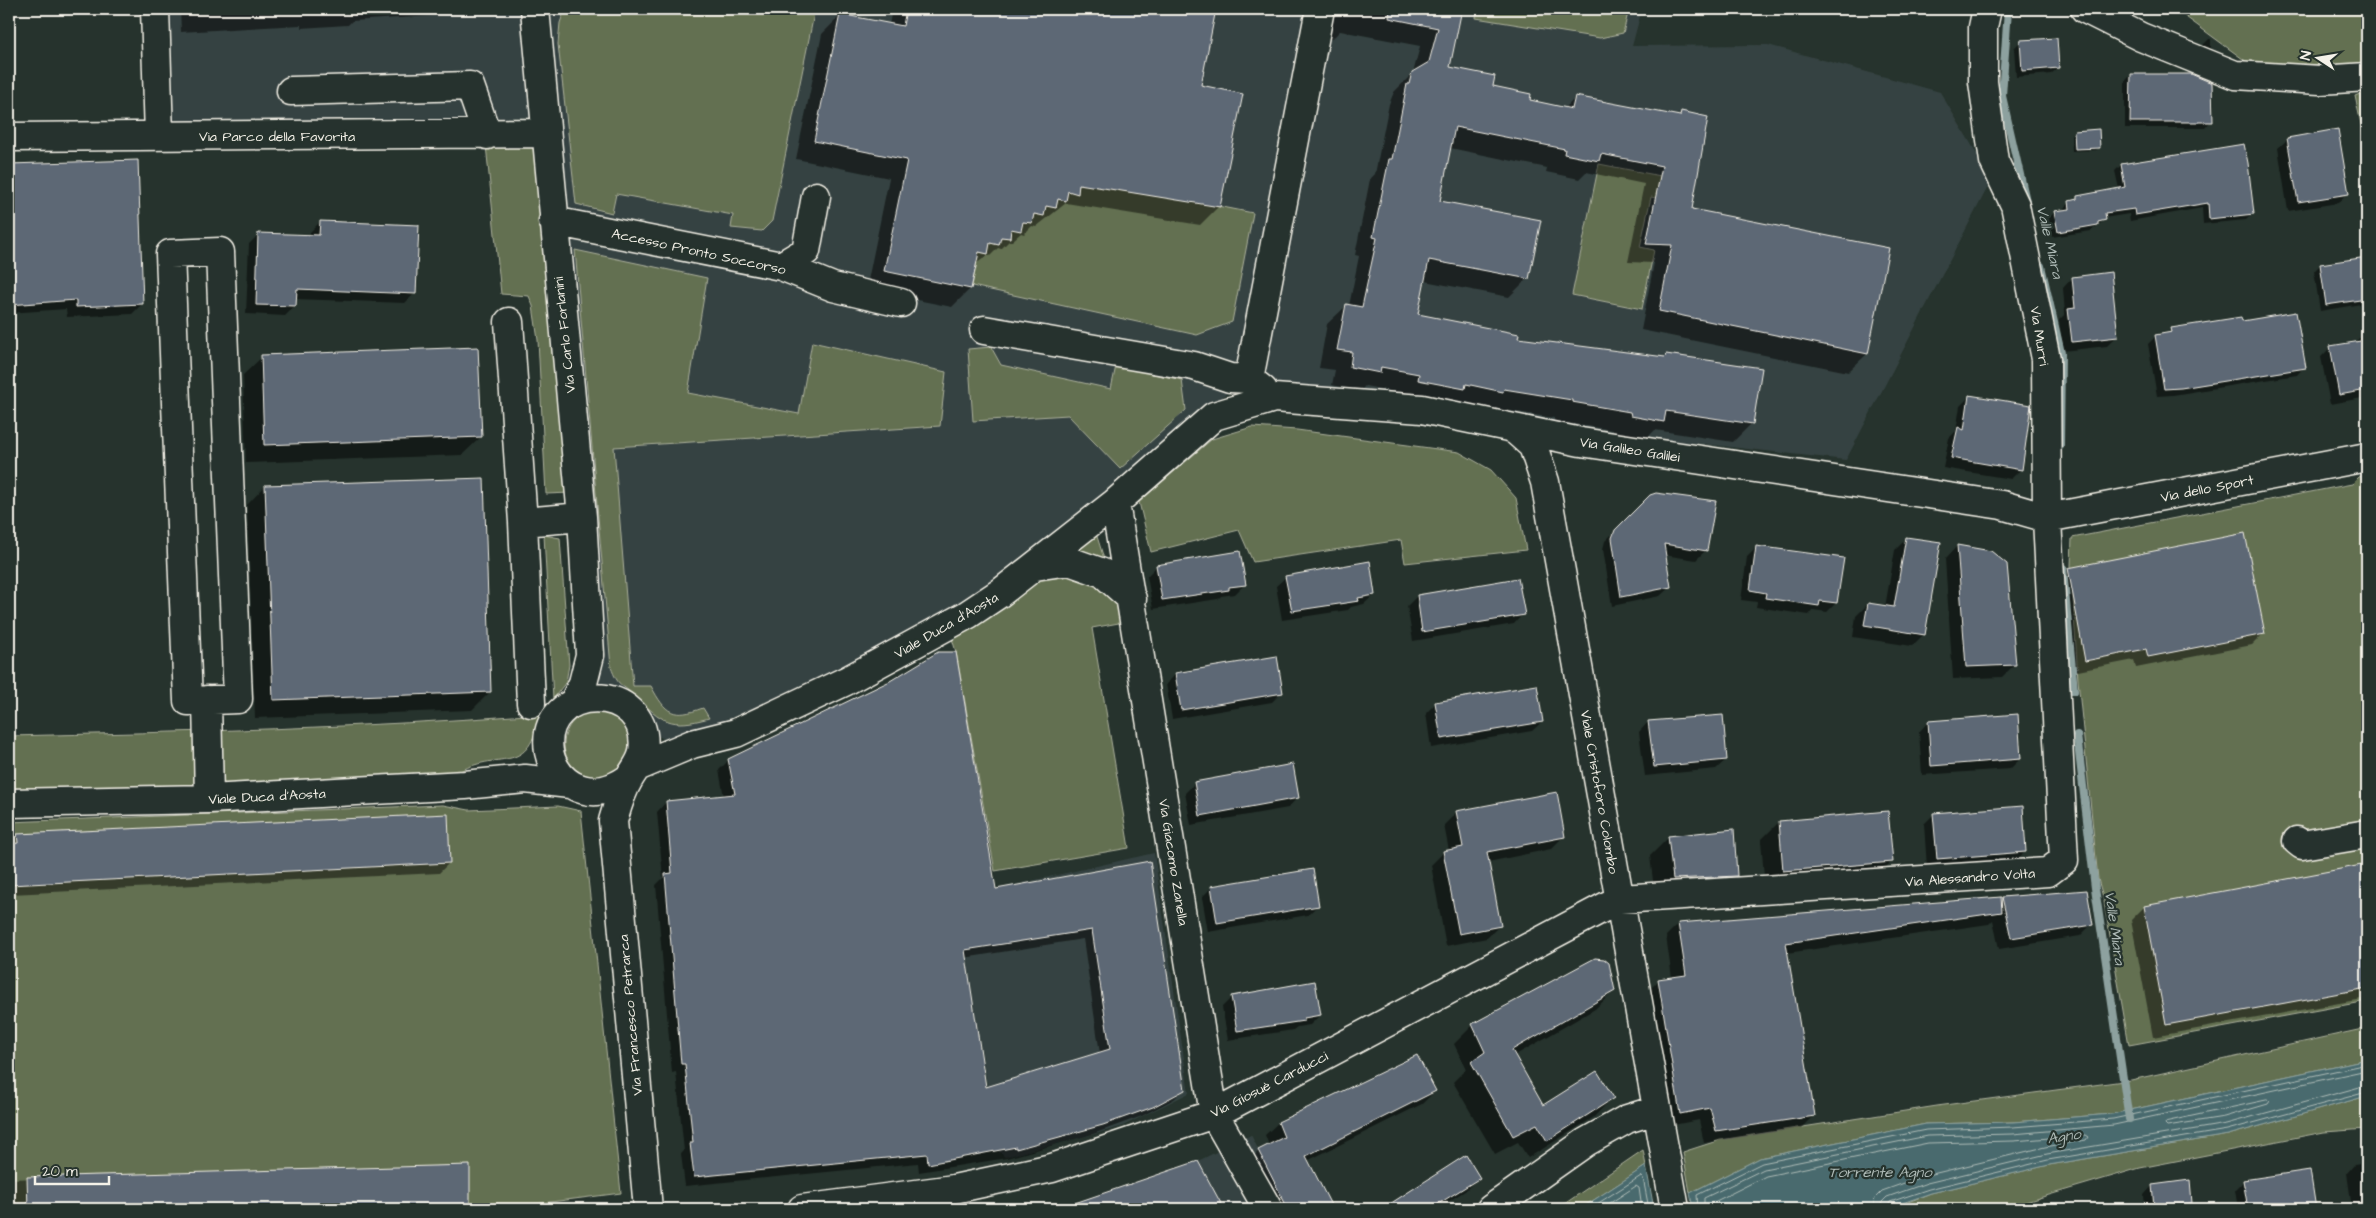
<svg xmlns="http://www.w3.org/2000/svg" width="2376" height="1218" font-family="'Architects Daughter',sans-serif">
<style>
.built{fill:#364342}
.green{fill:#637051;stroke:#acb09c}
.water{fill:#486b6e;stroke:#8da19f}
.shadow{fill:#0007;fill-rule:evenodd}
.lines{fill:none;stroke-linecap:round;stroke-linejoin:round}
.shore{stroke:#afbbb7;stroke-width:1}
.stream{stroke:#8da19f;stroke-width:8}
.building{fill:#5d6774;stroke:#f4f1e8;fill-rule:evenodd}
.minor-casing{stroke:#f4f1e8;stroke-width:31}
.minor{stroke:#26332d;stroke-width:28}
.labels{text-anchor:middle;stroke-width:4.5;stroke-linejoin:round;paint-order:stroke}
.street-label{font-size:14px;fill:#f4f1e8;stroke:#26332d}
.water-label{font-size:15px;font-style:italic;fill:#afbbb7;stroke:#26332d}
</style>
<rect width="100%" height="100%" fill="#26332d"/>
<filter id="ink" filterUnits="userSpaceOnUse"><feTurbulence type="fractalNoise" baseFrequency=".02" numOctaves="2"/><feDisplacementMap in="SourceGraphic" scale="10" xChannelSelector="R" yChannelSelector="G"/><feConvolveMatrix kernelMatrix="1 2 1 2 8 2 1 2 1" color-interpolation-filters="sRGB"/></filter>
<g filter="url(#ink)">
<path class="built" d="M 165,9 L 1642,9 L 1632,46 L 1768,45 L 1940,92 L 1992,179 L 1846,460 L 1229,391 L 1181,437 L 1094,527 L 916,634 L 733,717 L 666,740 L 626,720 L 584,672 L 540,135 L 172,133 Z
M 1154,853 L 1189,1093 L 1121,1127 L 1005,1157 L 998,1151 L 955,894 L 996,889 Z
M 1251,1135 L 1288,1209 L 1047,1209 L 1075,1203 L 1198,1161 Z"/>
<path class="green" d="M 565,9 L 815,9 L 772,221 L 762,231 L 731,228 L 733,215 L 616,194 L 612,213 L 576,204 L 558,44 L 560,23 Z
M 1477,9 L 1629,9 L 1623,33 L 1600,38 L 1476,18 Z
M 2175,9 L 2367,9 L 2367,52 L 2360,64 L 2251,65 Z
M 2367,91 L 2367,152 L 2355,96 Z
M 485,135 L 540,135 L 571,493 L 546,494 L 538,340 L 533,306 L 529,296 L 501,294 Z
M 1599,164 L 1671,178 L 1667,200 L 1651,197 L 1640,247 L 1654,250 L 1642,309 L 1572,295 Z
M 1086,180 L 1253,213 L 1232,322 L 1197,335 L 972,286 L 979,252 L 988,254 L 990,243 L 999,245 L 1001,237 L 1010,238 L 1011,229 L 1023,222 L 1032,223 L 1034,214 L 1044,215 L 1046,206 L 1056,208 L 1058,199 L 1066,201 L 1068,191 L 1077,193 L 1079,184 L 1085,185 Z
M 575,250 L 707,278 L 688,393 L 799,414 L 812,342 L 946,372 L 940,426 L 614,447 L 633,686 L 651,686 C 666,714 673,719 703,708 L 709,718 C 670,729 663,722 635,696 C 622,684 618,687 611,667 Z
M 991,347 L 1001,365 L 1111,389 L 1116,366 L 1182,380 L 1186,410 L 1120,469 L 1068,415 L 973,421 L 968,349 Z
M 1252,427 L 1297,430 L 1459,452 L 1491,470 L 1516,498 L 1526,550 L 1405,563 L 1401,540 L 1253,562 L 1239,530 L 1151,552 L 1139,502 L 1212,439 Z
M 2367,474 L 2367,1001 L 2129,1045 L 2104,901 L 2098,879 L 2078,680 L 2071,566 L 2072,538 L 2352,484 L 2359,477 Z
M 1094,527 L 1124,622 L 1092,628 L 1129,848 L 995,871 L 956,652 L 946,618 Z
M 544,535 L 560,538 L 569,665 L 566,682 L 553,699 Z
M564 744a33 33 0 1 1 66 0a33 33 0 1 1-66 0Z
M 540,714 C 528,777 502,749 460,771 C 453,774 447,789 443,796 L 9,813 L 9,736 C 186,732 363,728 540,714 Z
M 443,805 L 469,810 L 558,806 L 581,811 L 621,1193 L 496,1209 L 9,1209 L 9,822 Z
M 2367,1028 L 2367,1059 L 2112,1114 L 2013,1122 L 1926,1124 L 1760,1158 L 1690,1193 L 1683,1152 L 1720,1140 L 1937,1106 L 2131,1080 Z
M 2367,1096 L 2367,1129 L 2324,1132 L 2140,1168 L 2002,1209 L 1890,1209 L 1931,1193 L 2049,1165 L 2228,1135 Z
M 1643,1150 L 1646,1166 L 1580,1209 L 1557,1209 Z"/>
<path class="water" d="M 2367,1059 L 2367,1096 L 2228,1135 L 2049,1165 L 1931,1193 L 1885,1209 L 1693,1209 L 1690,1193 L 1760,1158 L 1926,1124 L 2013,1122 L 2112,1114 Z
M 1646,1166 L 1654,1209 L 1580,1209 Z"/>
<path class="shadow" d="M 180,9 L 484,9 L 480,13 L 352,21 L 348,25 L 301,28 L 301,25 L 181,32 Z
M 892,9 L 1215,9 L 1199,86 L 1219,206 L 1200,225 L 1066,203 L 1036,227 L 1032,226 L 1024,234 L 1021,233 L 1012,241 L 1009,241 L 1001,249 L 998,248 L 990,256 L 987,256 L 977,263 L 975,265 L 970,289 L 952,307 L 866,290 L 889,178 L 796,159 L 822,34 L 841,15 L 889,25 Z
M 1318,9 L 1461,9 L 1448,68 L 1528,101 L 1564,109 L 1576,97 L 1677,116 L 1681,113 L 1691,210 L 1867,354 L 1848,372 L 1641,330 L 1654,263 L 1628,262 L 1644,184 L 1586,172 L 1579,179 L 1546,172 L 1547,168 L 1450,148 L 1439,202 L 1528,278 L 1509,297 L 1424,281 L 1416,315 L 1517,339 L 1663,358 L 1666,355 L 1752,423 L 1733,442 L 1655,430 L 1645,440 L 1612,435 L 1612,430 L 1554,421 L 1554,418 L 1486,407 L 1484,410 L 1400,398 L 1401,393 L 1365,386 L 1360,391 L 1332,385 L 1335,370 L 1319,368 L 1327,324 L 1346,306 L 1349,306 L 1359,256 L 1355,255 L 1370,179 L 1375,174 L 1389,104 L 1394,92 L 1413,73 L 1420,46 L 1340,31 L 1332,39 L 1316,37 Z
M 2209,39 L 2211,39 L 2211,48 L 2205,55 L 2200,53 L 2203,45 Z
M 2020,42 L 2058,68 L 2051,74 L 2016,77 L 2014,48 Z
M 2131,75 L 2211,121 L 2205,128 L 2125,128 L 2125,81 Z
M 2074,132 L 2099,147 L 2096,150 L 2072,151 L 2071,135 Z
M 2288,139 L 2347,193 L 2338,203 L 2288,211 L 2278,148 Z
M 137,161 L 142,304 L 132,314 L 67,317 L 66,309 L 9,313 L 9,165 Z
M 2121,165 L 2252,214 L 2246,220 L 2203,224 L 2202,208 L 2130,221 L 2129,214 L 2104,218 L 2104,220 L 2091,231 L 2052,237 L 2049,218 L 2055,212 L 2064,211 L 2064,208 L 2078,197 L 2119,189 L 2115,171 Z
M 320,222 L 415,293 L 405,303 L 295,299 L 295,306 L 285,316 L 246,314 L 249,244 L 258,235 L 310,236 L 310,232 Z
M 2367,258 L 2367,303 L 2320,311 L 2314,271 L 2320,265 Z
M 2072,278 L 2117,336 L 2107,346 L 2063,351 L 2059,320 L 2065,314 L 2063,288 Z
M 2240,323 L 2304,367 L 2297,375 L 2173,395 L 2157,396 L 2148,344 L 2156,336 L 2167,334 L 2172,329 Z
M 2367,337 L 2367,393 L 2362,398 L 2330,404 L 2321,357 L 2331,347 L 2355,343 L 2359,338 Z
M 262,357 L 481,437 L 462,455 L 246,463 L 243,375 Z
M 1970,396 L 2021,469 L 2011,479 L 1943,468 L 1949,438 L 1956,431 L 1960,406 Z
M 265,486 L 490,692 L 472,710 L 255,718 L 247,505 Z
M 1651,496 L 1706,550 L 1696,560 L 1664,555 L 1670,587 L 1660,596 L 1612,606 L 1603,549 L 1605,541 Z
M 1907,538 L 1924,634 L 1912,646 L 1853,637 L 1856,616 L 1868,604 L 1885,607 L 1895,550 Z
M 1957,546 L 2015,664 L 2002,677 L 1953,679 L 1945,559 Z
M 1757,547 L 1836,603 L 1827,612 L 1813,610 L 1809,615 L 1756,607 L 1757,602 L 1741,600 L 1747,557 Z
M 1157,566 L 1245,584 L 1235,594 L 1221,596 L 1218,599 L 1153,609 L 1147,576 Z
M 2068,569 L 2264,633 L 2252,645 L 2136,668 L 2134,660 L 2073,672 L 2056,581 Z
M 1286,577 L 1374,595 L 1364,604 L 1351,607 L 1348,610 L 1282,620 L 1276,586 Z
M 1417,596 L 1523,614 L 1514,624 L 1413,641 L 1407,606 Z
M 1176,674 L 1282,692 L 1272,702 L 1172,719 L 1166,684 Z
M 1436,703 L 1542,722 L 1532,731 L 1431,748 L 1426,713 Z
M 1648,722 L 1726,760 L 1716,769 L 1645,776 L 1639,732 Z
M 1928,722 L 2020,759 L 2010,769 L 1922,775 L 1919,732 Z
M 729,760 L 995,890 L 1149,863 L 1183,1090 L 1174,1099 L 1142,1116 L 1093,1134 L 1007,1158 L 919,1172 L 918,1163 L 685,1186 L 681,1154 L 684,1151 L 676,1072 L 672,1073 L 656,885 L 663,878 L 657,812 L 666,802 L 724,797 L 719,770 ZM 1083,939 L 1100,1054 L 985,1088 L 964,958 Z
M 1195,783 L 1297,798 L 1288,808 L 1191,825 L 1185,793 Z
M 1457,812 L 1564,836 L 1551,849 L 1488,862 L 1500,925 L 1487,938 L 1446,946 L 1431,865 L 1444,852 L 1449,851 L 1444,825 Z
M 1934,814 L 2025,852 L 2015,861 L 1927,868 L 1924,824 Z
M 1779,822 L 1891,862 L 1873,881 L 1765,889 L 1761,840 Z
M 18,835 L 449,863 L 439,873 L 11,894 L 14,967 L 9,972 L 9,844 Z
M 1669,837 L 1736,875 L 1717,894 L 1655,897 L 1650,856 Z
M 2367,866 L 2367,998 L 2153,1037 L 2131,920 L 2144,907 Z
M 1212,887 L 1318,905 L 1308,915 L 1208,932 L 1202,897 Z
M 2003,898 L 2092,924 L 2080,936 L 1999,949 L 1993,920 L 1989,924 L 1787,953 L 1813,1116 L 1801,1128 L 1704,1143 L 1699,1120 L 1668,1126 L 1647,992 L 1659,980 L 1672,978 L 1666,936 L 1678,924 L 2000,901 Z
M 1614,991 L 1595,1009 L 1514,1056 L 1543,1107 L 1612,1098 L 1594,1117 L 1528,1158 L 1518,1142 L 1495,1154 L 1453,1082 L 1466,1069 L 1454,1044 L 1473,1025 Z
M 1232,997 L 1320,1015 L 1310,1025 L 1297,1027 L 1293,1030 L 1228,1040 L 1222,1007 Z
M 1435,1091 L 1422,1104 L 1307,1161 L 1331,1209 L 1269,1209 L 1246,1163 L 1259,1151 L 1269,1145 L 1265,1135 L 1278,1123 Z
M 1466,1156 L 1478,1178 L 1465,1191 L 1436,1209 L 1384,1209 Z
M 1197,1163 L 1222,1209 L 1070,1209 L 1076,1204 Z
M 2367,1163 L 2367,1209 L 2352,1209 L 2347,1173 L 2354,1165 Z
M 468,1166 L 469,1204 L 464,1209 L 9,1209 L 9,1179 Z
M 2309,1171 L 2315,1209 L 2238,1209 L 2235,1190 L 2244,1181 Z
M 2188,1182 L 2192,1209 L 2145,1209 L 2144,1195 L 2152,1186 Z"/>
<g class="lines">
<path class="shore" d="M 2267,1100 L 2270,1101 L 2268,1104 L 2224,1117 L 2167,1126 L 2165,1124 L 2166,1122 Z
M 1589,1209 L 1641,1176 L 1643,1178 L 1649,1209
M 1601,1209 L 1636,1186 L 1639,1188 L 1642,1209
M 1698,1209 L 1697,1195 L 1762,1163 L 1926,1130 L 2013,1127 L 2113,1119 L 2367,1064
M 1704,1209 L 1704,1198 L 1764,1169 L 1927,1136 L 2013,1134 L 2114,1125 L 2367,1070
M 1711,1209 L 1712,1203 L 1766,1176 L 1928,1143 L 2014,1141 L 2085,1135 L 2088,1137 L 2086,1140 L 2045,1147 L 1924,1176 L 1882,1191 L 1875,1198 L 1873,1209
M 1880,1209 L 1882,1202 L 1887,1197 L 1927,1183 L 2047,1154 L 2226,1124 L 2367,1085
M 1887,1209 L 1890,1202 L 1929,1189 L 2048,1160 L 2227,1130 L 2367,1092"/>
<path class="stream" d="M 2008,9 L 2002,96 L 2026,201
M 2041,266 L 2061,353 L 2060,445
M 2063,568 L 2074,691
M 2077,735 L 2095,888 L 2129,1119"/>
</g>
<path class="building" d="M 906,9 L 1216,9 L 1201,85 L 1243,94 L 1220,207 L 1079,184 L 1078,194 L 1068,191 L 1066,201 L 1058,199 L 1056,208 L 1046,206 L 1044,216 L 1034,214 L 1032,223 L 1023,222 L 1021,231 L 1011,229 L 1010,238 L 1001,237 L 999,245 L 990,243 L 988,254 L 979,252 L 971,289 L 884,271 L 907,160 L 814,141 L 840,14 L 903,26 Z
M 1390,9 L 1462,9 L 1450,67 L 1495,76 L 1493,86 L 1531,94 L 1530,100 L 1572,109 L 1575,96 L 1680,116 L 1681,111 L 1708,117 L 1692,209 L 1889,248 L 1868,354 L 1659,311 L 1672,245 L 1646,244 L 1662,166 L 1601,154 L 1599,161 L 1564,154 L 1565,149 L 1455,127 L 1440,201 L 1541,220 L 1529,279 L 1429,260 L 1418,314 L 1519,334 L 1518,338 L 1665,357 L 1666,354 L 1762,368 L 1753,424 L 1666,411 L 1664,422 L 1631,416 L 1630,412 L 1572,402 L 1572,400 L 1504,389 L 1503,392 L 1466,384 L 1465,389 L 1418,380 L 1419,374 L 1381,367 L 1380,373 L 1350,367 L 1352,352 L 1337,350 L 1346,304 L 1362,307 L 1377,238 L 1373,237 L 1389,159 L 1392,159 L 1407,84 L 1409,84 L 1412,72 L 1429,62 L 1438,28 L 1389,18 Z
M 2057,38 L 2059,68 L 2022,71 L 2020,40 Z
M 2131,74 L 2191,74 L 2212,83 L 2213,122 L 2130,122 Z
M 2099,129 L 2100,148 L 2075,149 L 2074,131 Z
M 2338,129 L 2349,194 L 2298,202 L 2287,138 Z
M 2244,144 L 2248,163 L 2254,214 L 2209,219 L 2208,203 L 2135,215 L 2134,209 L 2105,213 L 2106,220 L 2098,222 L 2098,225 L 2058,232 L 2054,211 L 2070,209 L 2069,201 L 2077,199 L 2077,196 L 2125,187 L 2121,164 Z
M 138,160 L 143,304 L 76,307 L 76,300 L 9,305 L 9,164 Z
M 320,221 L 419,225 L 416,294 L 297,289 L 296,306 L 256,305 L 258,233 L 319,235 Z
M 2367,257 L 2367,299 L 2326,305 L 2320,264 Z
M 2111,272 L 2118,337 L 2072,342 L 2068,309 L 2075,308 L 2072,277 Z
M 2296,312 L 2306,368 L 2181,388 L 2164,389 L 2155,335 L 2172,332 L 2171,328 L 2241,317 L 2242,321 Z
M 2367,340 L 2367,390 L 2339,395 L 2330,346 Z
M 478,347 L 482,437 L 264,445 L 261,355 Z
M 1969,395 L 2031,405 L 2022,470 L 1951,458 L 1958,427 L 1964,430 Z
M 484,478 L 491,692 L 273,700 L 265,485 Z
M 1656,493 L 1716,501 L 1707,551 L 1664,544 L 1671,587 L 1621,597 L 1612,538 L 1615,530 L 1650,495 Z
M 2245,533 L 2265,634 L 2148,657 L 2146,649 L 2085,661 L 2068,568 Z
M 1906,537 L 1941,542 L 1925,635 L 1864,625 L 1868,603 L 1894,607 Z
M 1957,545 L 1991,551 L 2007,564 L 2016,665 L 1966,667 Z
M 1756,546 L 1844,558 L 1837,603 L 1820,601 L 1819,606 L 1765,598 L 1766,593 L 1750,590 Z
M 1240,551 L 1246,585 L 1229,587 L 1229,590 L 1162,600 L 1156,565 Z
M 1370,561 L 1375,595 L 1358,598 L 1359,601 L 1292,611 L 1285,576 Z
M 1518,578 L 1525,615 L 1422,632 L 1417,595 Z
M 938,652 L 956,652 L 996,889 L 1150,861 L 1185,1090 L 1153,1107 L 1103,1125 L 1016,1149 L 1016,1147 L 928,1164 L 927,1154 L 694,1177 L 690,1143 L 693,1143 L 685,1064 L 681,1064 L 665,874 L 672,873 L 666,801 L 735,794 L 728,759 L 890,681 ZM 1092,930 L 1110,1049 L 986,1087 L 965,950 Z
M 1277,656 L 1283,693 L 1181,710 L 1175,673 Z
M 1537,685 L 1543,722 L 1441,739 L 1435,702 Z
M 2018,714 L 2021,759 L 1931,766 L 1928,721 Z
M 1723,715 L 1727,760 L 1654,767 L 1648,721 Z
M 1293,764 L 1299,798 L 1200,816 L 1194,782 Z
M 1557,792 L 1565,837 L 1487,852 L 1501,926 L 1459,934 L 1443,851 L 1463,847 L 1456,811 Z
M 2023,806 L 2026,852 L 1937,859 L 1933,813 Z
M 1888,811 L 1893,862 L 1783,871 L 1779,821 Z
M 448,814 L 450,863 L 9,885 L 9,844 L 18,843 L 17,834 Z
M 1734,829 L 1737,876 L 1673,879 L 1668,836 Z
M 2367,864 L 2367,988 L 2166,1025 L 2144,906 Z
M 1313,869 L 1319,906 L 1217,923 L 1211,886 Z
M 2087,890 L 2093,925 L 2011,938 L 2002,897 Z
M 2001,897 L 2002,912 L 1786,943 L 1815,1116 L 1716,1131 L 1710,1108 L 1680,1114 L 1658,979 L 1686,975 L 1678,923 Z
M 1595,958 L 1604,959 L 1609,963 L 1615,991 L 1512,1050 L 1543,1105 L 1597,1071 L 1614,1098 L 1547,1141 L 1537,1124 L 1513,1136 L 1471,1062 L 1485,1052 L 1472,1024 Z
M 1315,981 L 1321,1015 L 1304,1018 L 1304,1021 L 1237,1031 L 1231,996 Z
M 1417,1055 L 1436,1091 L 1306,1156 L 1333,1209 L 1288,1209 L 1258,1150 L 1284,1137 L 1278,1122 Z
M 1466,1155 L 1480,1178 L 1430,1209 L 1382,1209 Z
M 1198,1161 L 1224,1209 L 1067,1209 L 1066,1206 Z
M 470,1165 L 470,1204 L 285,1209 L 28,1209 L 27,1177 Z
M 2310,1170 L 2316,1209 L 2248,1209 L 2243,1180 Z
M 2190,1180 L 2192,1203 L 2154,1208 L 2152,1185 Z"/>
<g class="lines">
<defs>
<path id="minor" d="M 155,9 L 159,136
M 535,9 L 582,517 L 590,655 L 583,683 L 574,702
M 2085,9 L 2141,37 L 2235,75 L 2320,80 L 2367,77
M 291,91 L 470,86 L 487,135
M 9,137 L 545,133
M 553,221 L 781,266 L 833,287 L 901,303
M 220,252 L 238,699 L 188,701 L 170,254 Z
M 781,266 L 806,251 L 816,196
M 509,322 L 523,522 L 531,703
M 984,330 L 1194,366 L 1230,378 L 1249,379 L 1263,390
M 1249,379 L 1320,9
M 1515,430 L 1533,446 L 1545,482 L 1675,1209
M 1115,503 L 1214,1114 L 1268,1209
M 523,522 L 582,517
M 1035,566 L 1069,561 L 1103,573 L 1132,599
M 207,700 L 209,799
M 637,767 L 692,744 L 736,733 L 846,681 L 967,615 L 1000,593 L 1115,503 L 1214,416 L 1274,398 L 1422,409 L 1581,442 L 2002,505 L 2047,518 L 2367,457
M 629,778 C 611,791 592,796 572,785 C 560,778 552,766 549,752 C 538,681 653,680 643,752 C 641,763 634,770 629,779 C 621,792 617,807 613,821 L 648,1209
M 9,803 L 209,799 L 465,785 L 525,779 L 570,784
M 2297,841 L 2302,845 L 2367,834
M 802,1209 L 954,1189 L 1052,1168 L 1214,1114 L 1620,899 L 2048,872 L 2064,860 L 2047,518 L 2046,359 L 2015,205 L 1994,161 L 1983,82 L 1983,27 L 1987,9
M 1491,1209 L 1586,1142 L 1627,1119 L 1656,1110"/>
</defs>
<use href="#minor" class="minor-casing"/>
<use href="#minor" class="minor"/>
</g>
</g>
<g class="labels">
<g class="street-label">
<text x="277" y="141">Via Parco della Favorita</text>
<text transform="translate(699 251) rotate(12)" y="5">Accesso Pronto Soccorso</text>
<text transform="translate(564 335) rotate(-96)" y="5">Via Carlo Forlanini</text>
<text transform="translate(2040 336) rotate(81)" y="5">Via Murri</text>
<text transform="translate(1630 449) rotate(9)" y="5">Via Galileo Galilei</text>
<text transform="translate(2207 488) rotate(-11)" y="5">Via dello Sport</text>
<text transform="translate(946 625) rotate(-30)" y="5">Viale Duca d'Aosta</text>
<text transform="translate(1600 792) rotate(80)" y="5">Viale Cristoforo Colombo</text>
<text transform="translate(267 796) rotate(-3)" y="5">Viale Duca d'Aosta</text>
<text transform="translate(1174 862) rotate(81)" y="5">Via Giacomo Zanella</text>
<text transform="translate(1970 877) rotate(-4)" y="5">Via Alessandro Volta</text>
<text transform="translate(630 1015) rotate(-95)" y="5">Via Francesco Petrarca</text>
<text transform="translate(1269 1084) rotate(-27)" y="5">Via Giosuè Carducci</text>
</g>
<g class="water-label">
<text transform="translate(2050 242) rotate(77)" y="5">Valle Miara</text>
<text transform="translate(2115 928) rotate(82)" y="5">Valle Miara</text>
<text transform="translate(2064 1136) rotate(-9)" y="5">Agno</text>
<text x="1880" y="1177">Torrente Agno</text>
</g>
</g>
<rect width="2376" height="1218" fill="none" stroke="#26332d" stroke-width="30"/>
<rect x="15" y="15" width="2346" height="1188" fill="none" stroke="#f4f1e8" stroke-width="2" filter="url(#ink)"/>
<g transform="translate(2318 58) rotate(282)" stroke="#26332d" stroke-width="4" paint-order="stroke">
<path d="M0-4L9 19L0 12L-9 19Z" fill="#f4f1e8"/>
<text y="-8" font-size="14" font-weight="bold" text-anchor="middle" fill="#f4f1e8">N</text>
</g>
<path d="M35 1176v8h74v-8" fill="none" stroke="#f4f1e8" stroke-width="2.5"/>
<text x="42" y="1176" font-size="15" fill="#f4f1e8" stroke="#26332d" stroke-width="4" paint-order="stroke">20 m</text>
</svg>
